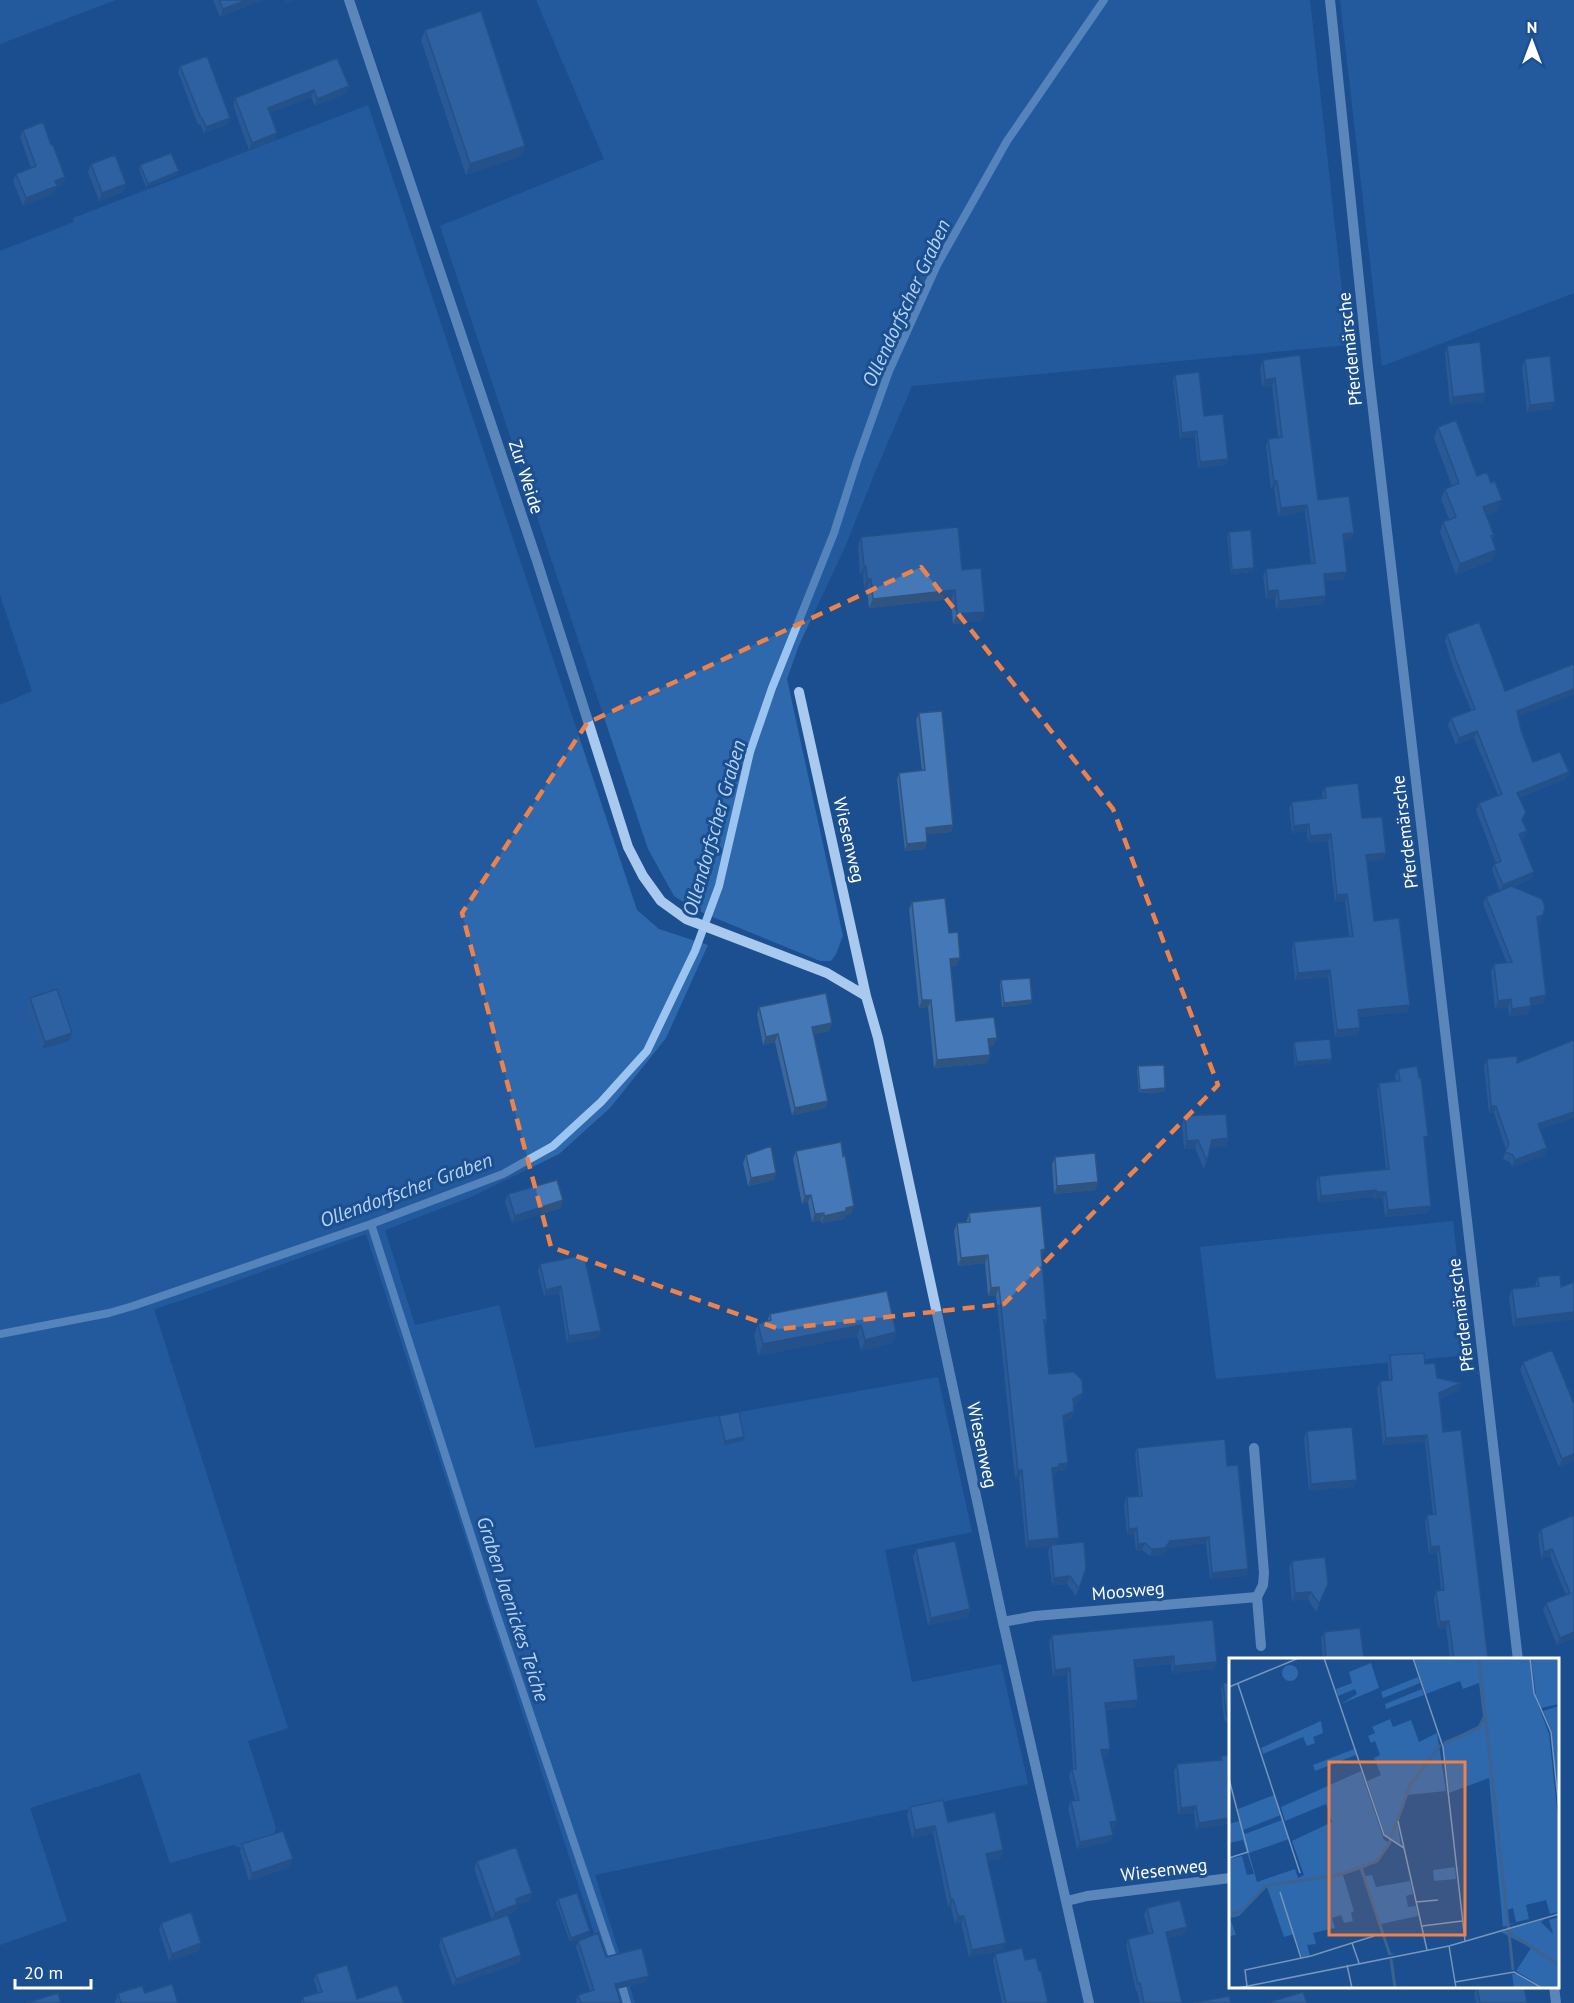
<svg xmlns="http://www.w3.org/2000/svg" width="1574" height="2003" font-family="'PT Sans',sans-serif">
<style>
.green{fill:#2e69ad}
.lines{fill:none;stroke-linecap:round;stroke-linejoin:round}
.stream{stroke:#9cc4f0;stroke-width:8}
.minor{stroke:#a9c9ee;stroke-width:10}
.wall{fill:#3a679d}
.shaded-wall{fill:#305480}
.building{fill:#4478b7;stroke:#305480;stroke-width:1.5}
.marked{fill:none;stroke:#ee8249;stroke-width:4.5;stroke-dasharray:12 8;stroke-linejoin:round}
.labels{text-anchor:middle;stroke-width:6;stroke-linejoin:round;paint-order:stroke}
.street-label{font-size:18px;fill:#fff;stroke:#1b4f8f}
.water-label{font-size:20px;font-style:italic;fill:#b5d3f5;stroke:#1b4f8f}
.inset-river{fill:none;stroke:#3c6290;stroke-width:3}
.inset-road{fill:none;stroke:#7695bc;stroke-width:1.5}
.view{fill:#ee8249;fill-opacity:0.15;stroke:#ee8249;stroke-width:3}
.inset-edge{fill:none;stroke:#fff;stroke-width:3}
</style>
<rect width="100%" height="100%" fill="#1b4f8f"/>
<path class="green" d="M 0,0 L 116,0 L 0,44 Z
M 536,0 L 1310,0 L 1348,345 L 912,386 L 876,470 L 845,547 L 799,645 L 787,679 L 843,936 L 836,954 L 831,961 L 820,961 L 715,918 L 694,909 L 674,896 L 648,849 L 440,226 L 604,159 Z
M 1340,0 L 1574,0 L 1574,293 L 1382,366 Z
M 368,105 L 637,910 L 659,929 L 708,945 L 666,1038 L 610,1108 L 559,1154 L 471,1197 L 385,1230 L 415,1325 L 499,1305 L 535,1448 L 938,1377 L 972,1532 L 885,1550 L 912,1682 L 1001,1664 L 1028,1784 L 595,1875 L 635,2003 L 617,2003 L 366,1234 L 183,1300 L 154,1309 L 288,1728 L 248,1741 L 276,1828 L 270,1842 L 245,1850 L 233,1845 L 170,1863 L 140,1773 L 30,1808 L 67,1921 L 0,1945 L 0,705 L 32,691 L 0,595 L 0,251 L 74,222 L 73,218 Z
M 1453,1221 L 1468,1355 L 1216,1379 L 1200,1247 Z"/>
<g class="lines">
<path class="stream" d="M 371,1224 L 496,1613 L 615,1964
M 0,1334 L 109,1313 L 133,1306 L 371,1224 L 503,1174 L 553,1146 L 601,1102 L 647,1051 L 695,951 L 719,886 L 750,752 L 772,688 L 834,533 L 857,461 L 889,371 L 937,265 L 1007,141 L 1104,0
M 620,1979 L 627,2003"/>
<path class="minor" d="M 349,0 L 537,561 L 628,847 L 643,876 L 661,901 L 686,919 L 827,973 L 866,996 L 878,1038 L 1003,1622 L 1089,2003
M 1330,0 L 1368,367 L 1518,1660
M 799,692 L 866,996
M 1254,1448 L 1264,1573 L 1263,1585 L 1257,1597 L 1261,1646
M 1003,1622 L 1035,1616 L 1257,1597
M 1067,1901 L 1087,1896 L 1230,1878
M 1554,1986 L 1556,2003"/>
</g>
<path class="wall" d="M 213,0 L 263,0 L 220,17 Z
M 425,30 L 525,146 L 521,156 L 466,175 L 421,40 Z
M 337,58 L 347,93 L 315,106 L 311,97 L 270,113 L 275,140 L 249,150 L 233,105 L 235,98 Z
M 180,66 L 228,124 L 204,133 L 200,124 L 198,125 L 178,72 Z
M 23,130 L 63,184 L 57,186 L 54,194 L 23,206 L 13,181 L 16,174 L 31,168 L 20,137 Z
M 91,164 L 123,192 L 99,201 L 88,172 Z
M 140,165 L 177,175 L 146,187 L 139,169 Z
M 1447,346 L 1485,393 L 1483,401 L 1450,405 L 1445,354 Z
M 1300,355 L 1318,500 L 1354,533 L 1351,540 L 1343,541 L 1344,579 L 1324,581 L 1323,604 L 1276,609 L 1275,598 L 1266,599 L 1263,576 L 1266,569 L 1311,564 L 1305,512 L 1278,516 L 1274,488 L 1271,489 L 1266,446 L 1268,439 L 1278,437 L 1272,386 L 1262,387 L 1260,368 L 1263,360 Z
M 1525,359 L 1552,409 L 1527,412 L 1522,367 Z
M 1175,375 L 1228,459 L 1226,465 L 1198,468 L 1195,437 L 1180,438 L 1173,380 Z
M 1438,427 L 1477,476 L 1498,511 L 1486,515 L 1494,535 L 1492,540 L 1492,561 L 1456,575 L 1440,532 L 1443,522 L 1449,519 L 1441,499 L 1445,489 L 1452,486 L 1434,438 Z
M 1229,532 L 1253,572 L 1231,574 L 1227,536 Z
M 861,537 L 962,570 L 982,621 L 953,624 L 951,599 L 869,608 L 867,588 L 864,589 L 863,575 L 860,575 L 858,546 Z
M 1447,634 L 1505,691 L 1518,717 L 1521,730 L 1533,762 L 1566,779 L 1519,798 L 1522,821 L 1527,831 L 1524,838 L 1521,839 L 1532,879 L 1512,887 L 1540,923 L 1538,924 L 1543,1003 L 1531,1005 L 1528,1014 L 1509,1016 L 1508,1007 L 1495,1009 L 1491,972 L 1494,964 L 1507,963 L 1483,904 L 1486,897 L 1500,891 L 1492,870 L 1494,864 L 1496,863 L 1476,810 L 1479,803 L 1498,795 L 1474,738 L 1456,745 L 1448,725 L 1451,718 L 1471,710 L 1453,667 L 1445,641 Z
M 919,713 L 953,825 L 951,832 L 927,834 L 925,849 L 905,851 L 897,779 L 899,773 L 922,771 L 916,720 Z
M 1325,787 L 1362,818 L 1383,860 L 1367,861 L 1374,921 L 1410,1005 L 1407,1012 L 1359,1017 L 1358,1035 L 1335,1037 L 1328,977 L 1295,980 L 1292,949 L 1294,942 L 1349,936 L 1345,901 L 1335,902 L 1328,841 L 1308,843 L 1307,831 L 1292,833 L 1289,809 L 1292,802 L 1323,799 L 1322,794 Z
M 912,902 L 949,933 L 957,966 L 951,966 L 956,1021 L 994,1046 L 989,1046 L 990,1055 L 987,1063 L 934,1068 L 928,1007 L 919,1008 L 909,909 Z
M 1001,980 L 1032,1000 L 1031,1004 L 1002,1007 L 1000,984 Z
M 30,998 L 72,1033 L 69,1041 L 42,1049 L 27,1005 Z
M 759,1007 L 832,1023 L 829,1031 L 814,1034 L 828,1101 L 825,1108 L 792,1115 L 775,1042 L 763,1045 L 757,1014 Z
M 1294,1042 L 1330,1063 L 1295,1066 L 1293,1045 Z
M 1487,1059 L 1517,1063 L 1574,1118 L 1540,1129 L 1545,1155 L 1512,1167 L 1510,1162 L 1503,1159 L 1506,1150 L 1494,1113 L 1489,1113 L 1484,1066 Z
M 1138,1066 L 1165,1088 L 1164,1092 L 1139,1093 L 1137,1070 Z
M 1398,1069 L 1425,1143 L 1428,1213 L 1385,1217 L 1383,1199 L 1374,1199 L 1373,1197 L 1318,1203 L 1316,1182 L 1319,1176 L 1386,1169 L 1377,1090 L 1379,1083 L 1396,1081 L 1395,1076 Z
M 1185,1116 L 1228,1138 L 1225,1146 L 1210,1147 L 1204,1169 L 1195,1148 L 1184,1149 L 1182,1124 Z
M 796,1151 L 851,1214 L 845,1215 L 844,1219 L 821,1223 L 821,1220 L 812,1222 L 808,1202 L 802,1204 L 793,1159 Z
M 746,1155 L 776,1173 L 774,1180 L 748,1186 L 743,1163 Z
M 1055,1157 L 1098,1182 L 1095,1190 L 1054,1194 L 1052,1165 Z
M 508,1194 L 561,1208 L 512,1223 L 505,1202 Z
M 969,1213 L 1042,1257 L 1041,1257 L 1047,1320 L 1045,1327 L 1049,1374 L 1083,1393 L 1080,1400 L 1074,1405 L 1074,1411 L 1071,1419 L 1064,1422 L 1065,1471 L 1057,1471 L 1056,1475 L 1053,1475 L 1056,1544 L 1086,1568 L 1076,1596 L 1067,1584 L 1052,1585 L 1048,1552 L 1050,1546 L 1026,1549 L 1019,1478 L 1015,1479 L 996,1295 L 988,1296 L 985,1263 L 958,1266 L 954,1231 L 957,1223 L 966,1223 Z
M 584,1255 L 601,1331 L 598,1338 L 567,1343 L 559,1293 L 544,1296 L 538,1271 L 540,1264 Z
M 1538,1277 L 1561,1287 L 1574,1282 L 1574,1319 L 1513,1327 L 1509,1297 L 1512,1289 L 1535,1286 Z
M 887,1291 L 896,1332 L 892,1343 L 861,1351 L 857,1336 L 758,1356 L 754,1335 L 758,1324 L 767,1321 L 770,1314 Z
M 1390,1355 L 1425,1364 L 1437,1378 L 1461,1383 L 1459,1390 L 1439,1399 L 1443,1432 L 1488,1659 L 1450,1659 L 1446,1628 L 1438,1629 L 1434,1598 L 1436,1591 L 1441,1590 L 1437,1553 L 1429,1554 L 1425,1522 L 1427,1515 L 1433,1514 L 1425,1442 L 1383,1445 L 1377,1388 L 1380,1381 L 1389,1380 L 1388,1362 Z
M 1523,1362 L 1574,1461 L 1559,1467 L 1520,1370 Z
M 719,1416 L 743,1441 L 723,1445 L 718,1420 Z
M 1307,1431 L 1354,1487 L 1309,1491 L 1304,1438 Z
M 1137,1448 L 1227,1466 L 1248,1569 L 1246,1576 L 1210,1579 L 1206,1543 L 1168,1548 L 1162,1555 L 1150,1556 L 1142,1550 L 1136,1551 L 1134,1535 L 1127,1535 L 1124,1504 L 1127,1497 L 1139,1497 L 1135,1454 Z
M 1574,1515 L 1574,1638 L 1557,1645 L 1543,1610 L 1546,1603 L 1566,1595 L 1550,1556 L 1541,1559 L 1538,1535 L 1541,1529 Z
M 916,1549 L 970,1609 L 968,1617 L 928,1625 L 913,1557 Z
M 1292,1561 L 1328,1584 L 1316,1612 L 1308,1599 L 1292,1601 L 1289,1568 Z
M 1213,1620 L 1214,1669 L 1172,1673 L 1171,1664 L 1135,1667 L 1135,1707 L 1106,1710 L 1107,1756 L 1103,1757 L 1114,1828 L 1111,1828 L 1113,1835 L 1110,1842 L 1077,1849 L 1068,1808 L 1071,1801 L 1075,1800 L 1069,1776 L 1072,1769 L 1073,1769 L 1067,1675 L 1053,1677 L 1049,1642 L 1052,1635 Z
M 1324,1632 L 1364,1659 L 1323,1659 L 1321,1638 Z
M 1223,1683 L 1230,1683 L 1230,1727 L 1224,1719 L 1221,1689 Z
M 1230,1755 L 1196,1830 L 1194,1813 L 1178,1815 L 1174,1771 L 1177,1764 L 1220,1760 L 1221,1756 Z
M 910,1807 L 948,1822 L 1003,1850 L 1001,1858 L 987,1861 L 1003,1950 L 969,1957 L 961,1923 L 955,1924 L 951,1907 L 948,1907 L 933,1833 L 912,1838 L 907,1814 Z
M 242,1844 L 293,1859 L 290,1867 L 249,1881 L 240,1851 Z
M 477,1861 L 532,1893 L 530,1901 L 517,1905 L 515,1912 L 492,1920 L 474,1868 Z
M 558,1899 L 589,1935 L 570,1942 L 556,1903 Z
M 1147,1908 L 1187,1927 L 1184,1935 L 1167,1938 L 1182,2003 L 1140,2003 L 1137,1991 L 1136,1991 L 1126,1946 L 1128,1939 L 1149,1934 L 1144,1915 Z
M 161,1923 L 201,1943 L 199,1951 L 169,1961 L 159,1930 Z
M 441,1938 L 521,1955 L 519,1963 L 453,1986 L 439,1945 Z
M 578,1941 L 606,1957 L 646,1982 L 616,1989 L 621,2003 L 577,2003 L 576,2001 L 578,1995 L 590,1991 L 576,1947 Z
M 995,1954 L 1025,1960 L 1039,1971 L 1048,2003 L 1002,2003 L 993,1961 Z
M 316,1974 L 357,1999 L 404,2003 L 301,2003 L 303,1997 L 318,1993 L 314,1980 Z
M 1477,1987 L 1527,2003 L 1476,2003 L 1474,1994 Z
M 118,1993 L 145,1993 L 178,2003 L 115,2003 Z"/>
<path class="shaded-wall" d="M 247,0 L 263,0 L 220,17 L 223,9 Z
M 285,0 L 294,0 L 283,4 Z
M 349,86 L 347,93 L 315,106 L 317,99 Z
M 314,90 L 311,97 L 265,115 L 268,108 Z
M 230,118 L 228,124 L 204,133 L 206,127 Z
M 277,133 L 275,140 L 249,150 L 252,143 Z
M 525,146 L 521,156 L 466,175 L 470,164 Z
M 179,171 L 177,175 L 146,187 L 148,184 Z
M 65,177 L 63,184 L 57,186 L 54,194 L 23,206 L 26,198 L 55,181 Z
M 126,184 L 123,192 L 99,201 L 102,193 Z
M 1275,378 L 1272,386 L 1262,387 L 1265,380 Z
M 1485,393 L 1483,401 L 1450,405 L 1453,397 Z
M 1555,402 L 1552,409 L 1527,412 L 1530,405 Z
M 1197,431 L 1195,437 L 1180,438 L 1182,433 Z
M 1228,459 L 1226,465 L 1198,468 L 1200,462 Z
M 1274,481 L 1277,481 L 1274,488 L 1271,489 Z
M 1502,500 L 1498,511 L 1480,518 L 1483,507 Z
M 1307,505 L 1305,512 L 1278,516 L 1281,508 Z
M 1354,533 L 1351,540 L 1340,542 L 1343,534 Z
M 1496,550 L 1492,561 L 1456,575 L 1460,564 Z
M 864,566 L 866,566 L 863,575 L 860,575 Z
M 1254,568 L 1253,572 L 1231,574 L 1232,570 Z
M 1347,572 L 1344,579 L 1321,581 L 1324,574 Z
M 867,579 L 871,579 L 867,588 L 864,589 Z
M 955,590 L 951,599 L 869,608 L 873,599 Z
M 1278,590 L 1275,598 L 1266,599 L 1268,591 Z
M 1326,596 L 1323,604 L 1276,609 L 1279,601 Z
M 985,612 L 982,621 L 953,624 L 957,614 Z
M 1574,689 L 1574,695 L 1514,718 L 1517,711 Z
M 1477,731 L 1474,738 L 1456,745 L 1459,738 Z
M 1569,772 L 1566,779 L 1515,799 L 1517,793 Z
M 1309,824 L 1307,831 L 1292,833 L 1294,826 Z
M 953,825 L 951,832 L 923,835 L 926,828 Z
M 1527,831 L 1524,838 L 1517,841 L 1519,834 Z
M 1331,834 L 1328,841 L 1308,843 L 1310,836 Z
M 927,842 L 925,849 L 905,851 L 907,844 Z
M 1386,853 L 1383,860 L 1364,862 L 1366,855 Z
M 1534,872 L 1532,879 L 1500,891 L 1503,885 Z
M 1347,894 L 1345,901 L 1335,902 L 1337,895 Z
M 1543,915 L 1540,923 L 1534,925 L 1537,917 Z
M 960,958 L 957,966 L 947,967 L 950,959 Z
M 1330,970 L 1328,977 L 1295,980 L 1298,973 Z
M 1546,995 L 1543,1003 L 1527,1005 L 1530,998 Z
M 1511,999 L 1508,1007 L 1495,1009 L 1498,1001 Z
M 922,1000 L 931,1000 L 928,1007 L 919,1008 Z
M 1032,1000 L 1031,1004 L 1002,1007 L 1004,1003 Z
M 1410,1005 L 1407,1012 L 1356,1017 L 1358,1010 Z
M 1531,1006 L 1528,1014 L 1509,1016 L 1512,1009 Z
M 832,1023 L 829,1031 L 809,1035 L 812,1027 Z
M 1360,1028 L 1358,1035 L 1335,1037 L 1337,1030 Z
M 72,1033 L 69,1041 L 42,1049 L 45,1042 Z
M 778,1034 L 775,1042 L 763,1045 L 766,1037 Z
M 997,1038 L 994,1046 L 985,1047 L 988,1039 Z
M 990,1055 L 987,1063 L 934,1068 L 937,1060 Z
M 1332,1059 L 1330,1063 L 1295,1066 L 1297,1062 Z
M 1165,1088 L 1164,1092 L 1139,1093 L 1140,1090 Z
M 828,1101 L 825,1108 L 792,1115 L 795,1108 Z
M 1491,1106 L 1496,1106 L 1494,1113 L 1489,1113 Z
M 1574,1112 L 1574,1118 L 1536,1131 L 1538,1124 Z
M 1228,1138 L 1225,1146 L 1210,1147 L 1212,1140 Z
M 1198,1140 L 1195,1148 L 1184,1149 L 1187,1141 Z
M 1547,1148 L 1545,1155 L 1512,1167 L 1515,1160 Z
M 776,1173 L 774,1180 L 748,1186 L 751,1178 Z
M 1098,1182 L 1095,1190 L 1054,1194 L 1057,1186 Z
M 1376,1190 L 1373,1197 L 1318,1203 L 1321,1196 Z
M 1376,1192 L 1386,1192 L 1383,1199 L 1374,1199 Z
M 811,1195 L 808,1202 L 802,1204 L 805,1196 Z
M 563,1200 L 561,1208 L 512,1223 L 515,1216 Z
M 854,1206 L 851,1214 L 845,1215 L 844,1219 L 821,1223 L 824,1216 L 846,1208 Z
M 1431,1206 L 1428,1213 L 1385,1217 L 1388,1210 Z
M 824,1213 L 821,1220 L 812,1222 L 815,1214 Z
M 1045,1249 L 1042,1257 L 1038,1258 L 1041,1250 Z
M 988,1255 L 985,1263 L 958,1266 L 961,1258 Z
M 561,1286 L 559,1293 L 544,1296 L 546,1290 Z
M 999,1287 L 996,1295 L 988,1296 L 991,1288 Z
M 1574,1312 L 1574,1319 L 1513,1327 L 1516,1319 Z
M 861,1325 L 857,1336 L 758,1356 L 763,1344 Z
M 601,1331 L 598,1338 L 567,1343 L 569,1336 Z
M 896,1332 L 892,1343 L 861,1351 L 865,1340 Z
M 1461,1383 L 1459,1390 L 1436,1400 L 1439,1393 Z
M 1083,1393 L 1080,1400 L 1070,1407 L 1073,1399 Z
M 1074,1411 L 1071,1419 L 1061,1423 L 1063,1416 Z
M 1427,1435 L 1425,1442 L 1383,1445 L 1386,1438 Z
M 744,1437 L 743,1441 L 723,1445 L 725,1441 Z
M 1574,1454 L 1574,1461 L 1559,1467 L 1562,1459 Z
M 1068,1463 L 1065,1471 L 1057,1471 L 1056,1475 L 1049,1475 L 1052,1468 L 1059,1464 Z
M 1022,1470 L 1019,1478 L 1015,1479 L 1018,1471 Z
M 1357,1480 L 1354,1487 L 1309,1491 L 1311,1484 Z
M 1137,1528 L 1134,1535 L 1127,1535 L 1129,1529 Z
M 1209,1537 L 1206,1543 L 1168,1548 L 1162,1555 L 1150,1556 L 1152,1549 L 1170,1541 Z
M 1059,1538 L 1056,1546 L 1026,1549 L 1028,1541 Z
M 1145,1543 L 1142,1550 L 1136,1551 L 1138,1544 Z
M 1439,1546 L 1437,1553 L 1429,1554 L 1431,1547 Z
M 1552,1549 L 1550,1556 L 1541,1559 L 1544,1552 Z
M 1248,1569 L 1246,1576 L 1210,1579 L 1212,1573 Z
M 1070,1576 L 1067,1584 L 1052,1585 L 1054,1578 Z
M 1311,1592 L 1308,1599 L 1292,1601 L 1295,1593 Z
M 970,1609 L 968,1617 L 928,1625 L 931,1618 Z
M 1449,1621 L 1446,1628 L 1438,1629 L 1440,1622 Z
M 1574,1632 L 1574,1638 L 1557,1645 L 1560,1638 Z
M 1174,1656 L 1171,1664 L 1131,1667 L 1134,1660 Z
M 1217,1662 L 1214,1669 L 1172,1673 L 1174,1666 Z
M 1070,1668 L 1067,1675 L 1053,1677 L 1055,1670 Z
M 1138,1700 L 1135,1707 L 1103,1710 L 1105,1703 Z
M 1110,1749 L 1107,1756 L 1099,1757 L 1101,1750 Z
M 1196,1806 L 1194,1813 L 1178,1815 L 1181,1808 Z
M 1230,1818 L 1230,1824 L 1196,1830 L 1199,1823 Z
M 1117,1821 L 1114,1828 L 1107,1829 L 1110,1822 Z
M 935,1826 L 933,1833 L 912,1838 L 915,1830 Z
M 1113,1835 L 1110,1842 L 1077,1849 L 1080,1842 Z
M 1003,1850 L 1001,1858 L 983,1862 L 986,1854 Z
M 293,1859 L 290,1867 L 249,1881 L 252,1873 Z
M 532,1893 L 530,1901 L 517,1905 L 515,1912 L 492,1920 L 495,1913 L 516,1899 Z
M 953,1899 L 951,1907 L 948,1907 L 951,1900 Z
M 958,1916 L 964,1916 L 961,1923 L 955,1924 Z
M 1187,1927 L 1184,1935 L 1163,1939 L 1166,1932 Z
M 590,1931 L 589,1935 L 570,1942 L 571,1938 Z
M 201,1943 L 199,1951 L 169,1961 L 172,1954 Z
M 1006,1943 L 1003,1950 L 969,1957 L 972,1950 Z
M 521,1955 L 519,1963 L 453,1986 L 456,1979 Z
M 649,1976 L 646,1982 L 613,1990 L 615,1984 Z"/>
<path class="building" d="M 219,0 L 247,0 L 223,9 Z
M 481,11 L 525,146 L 470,164 L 425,30 Z
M 207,56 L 230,118 L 206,127 L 202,118 L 201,118 L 180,66 Z
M 337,58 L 349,86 L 317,99 L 314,90 L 268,108 L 277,133 L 252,143 L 235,98 Z
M 43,122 L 51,145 L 53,145 L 65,177 L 55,181 L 57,186 L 26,198 L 16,174 L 36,166 L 23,130 Z
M 171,153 L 179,171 L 148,184 L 140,165 Z
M 115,155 L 126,184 L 102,193 L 91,164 Z
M 1480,342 L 1485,393 L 1453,397 L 1447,346 Z
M 1300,355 L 1318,500 L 1349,496 L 1354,533 L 1343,534 L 1347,572 L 1324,574 L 1326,596 L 1279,601 L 1278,590 L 1268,591 L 1266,569 L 1315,563 L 1307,505 L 1281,508 L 1277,481 L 1274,481 L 1268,439 L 1282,437 L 1275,378 L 1265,380 L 1263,360 Z
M 1550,356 L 1555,402 L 1530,405 L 1525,359 Z
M 1199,372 L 1204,416 L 1223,414 L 1228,459 L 1200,462 L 1197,431 L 1182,433 L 1175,375 Z
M 1456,420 L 1477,476 L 1487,472 L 1491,483 L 1495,481 L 1502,500 L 1483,507 L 1494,535 L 1491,536 L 1496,550 L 1460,564 L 1443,522 L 1456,517 L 1445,489 L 1459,483 L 1438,427 Z
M 958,527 L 962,570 L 981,568 L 985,612 L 957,614 L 955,590 L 873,599 L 871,579 L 867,579 L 866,566 L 864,566 L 861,537 Z
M 1251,530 L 1254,568 L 1232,570 L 1229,532 Z
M 1479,622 L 1505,691 L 1574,664 L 1574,689 L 1517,711 L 1521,730 L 1533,762 L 1560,752 L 1569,772 L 1517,793 L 1526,812 L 1522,820 L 1527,831 L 1519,834 L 1534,872 L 1503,885 L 1494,864 L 1501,861 L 1479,803 L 1502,794 L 1477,731 L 1459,738 L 1451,718 L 1475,709 L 1456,660 L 1447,634 Z
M 942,711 L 953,825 L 926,828 L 927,842 L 907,844 L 899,773 L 925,770 L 919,713 Z
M 1358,783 L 1362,818 L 1382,817 L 1386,853 L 1366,855 L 1374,921 L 1399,918 L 1410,1005 L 1358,1010 L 1360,1028 L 1337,1030 L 1330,970 L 1298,973 L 1294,942 L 1353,936 L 1347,894 L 1337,895 L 1331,834 L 1310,836 L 1309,824 L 1294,826 L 1292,802 L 1326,798 L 1325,787 Z
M 1511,886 L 1542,899 L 1545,907 L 1543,915 L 1537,917 L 1546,995 L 1530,998 L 1531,1006 L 1512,1009 L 1511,999 L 1498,1001 L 1494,964 L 1512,962 L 1486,897 Z
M 945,898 L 949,933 L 958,932 L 960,958 L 950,959 L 956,1021 L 994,1017 L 997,1038 L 988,1039 L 990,1055 L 937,1060 L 931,1000 L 922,1000 L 912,902 Z
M 1030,978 L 1032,1000 L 1004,1003 L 1001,980 Z
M 57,989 L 72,1033 L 45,1042 L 30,998 Z
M 826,993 L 832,1023 L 812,1027 L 828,1101 L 795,1108 L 778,1034 L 766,1037 L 759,1007 Z
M 1330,1039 L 1332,1059 L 1297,1062 L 1294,1042 Z
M 1574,1040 L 1574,1112 L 1538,1124 L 1547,1148 L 1515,1160 L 1513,1155 L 1505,1152 L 1509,1144 L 1496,1106 L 1491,1106 L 1487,1059 L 1517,1056 L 1517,1063 Z
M 1164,1065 L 1165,1088 L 1140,1090 L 1138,1066 Z
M 1417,1066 L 1419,1078 L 1421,1078 L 1428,1136 L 1424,1137 L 1431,1206 L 1388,1210 L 1386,1192 L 1376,1192 L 1376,1190 L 1321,1196 L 1319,1176 L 1389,1169 L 1379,1083 L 1400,1081 L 1398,1069 Z
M 1226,1114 L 1228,1138 L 1212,1140 L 1207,1161 L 1198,1140 L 1187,1141 L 1185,1116 Z
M 841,1142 L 843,1156 L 845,1155 L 854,1206 L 846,1208 L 846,1211 L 824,1216 L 824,1213 L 815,1214 L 811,1195 L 805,1196 L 796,1151 Z
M 771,1146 L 776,1173 L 751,1178 L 746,1155 Z
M 1095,1153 L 1098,1182 L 1057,1186 L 1055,1157 Z
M 557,1180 L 563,1200 L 515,1216 L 508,1194 Z
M 1041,1206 L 1045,1249 L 1041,1250 L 1047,1320 L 1044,1320 L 1049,1374 L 1074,1372 L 1082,1380 L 1083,1393 L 1073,1399 L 1074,1411 L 1063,1416 L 1068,1463 L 1059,1464 L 1059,1467 L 1052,1468 L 1059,1538 L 1028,1541 L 1022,1470 L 1018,1471 L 999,1287 L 991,1288 L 988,1255 L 961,1258 L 957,1223 L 970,1222 L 969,1213 Z
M 584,1255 L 601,1331 L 569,1336 L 561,1286 L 546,1290 L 540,1264 Z
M 1560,1275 L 1561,1287 L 1574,1282 L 1574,1312 L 1516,1319 L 1512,1289 L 1539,1286 L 1538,1277 Z
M 887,1291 L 896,1332 L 865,1340 L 861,1325 L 763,1344 L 758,1324 L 771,1320 L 770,1314 Z
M 1552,1350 L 1574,1404 L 1574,1454 L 1562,1459 L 1523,1362 Z
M 1424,1353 L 1425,1364 L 1435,1363 L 1437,1378 L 1461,1383 L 1439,1393 L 1443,1432 L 1461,1430 L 1488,1659 L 1454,1659 L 1449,1621 L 1440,1622 L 1436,1591 L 1444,1590 L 1439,1546 L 1431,1547 L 1427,1515 L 1436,1514 L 1427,1435 L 1386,1438 L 1380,1381 L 1392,1380 L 1390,1355 Z
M 739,1412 L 744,1437 L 725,1441 L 719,1416 Z
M 1352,1427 L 1357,1480 L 1311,1484 L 1307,1431 Z
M 1225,1439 L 1227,1466 L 1238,1465 L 1248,1569 L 1212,1573 L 1209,1537 L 1170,1541 L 1165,1548 L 1152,1549 L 1145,1543 L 1138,1544 L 1137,1528 L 1129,1529 L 1127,1497 L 1142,1496 L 1137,1448 Z
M 1574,1515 L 1574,1632 L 1560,1638 L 1546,1603 L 1570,1593 L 1552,1549 L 1544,1552 L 1541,1529 Z
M 955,1541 L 970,1609 L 931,1618 L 916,1549 Z
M 1084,1542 L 1086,1568 L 1079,1589 L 1070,1576 L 1054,1578 L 1051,1545 Z
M 1325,1557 L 1328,1584 L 1319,1604 L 1311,1592 L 1295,1593 L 1292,1561 Z
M 1213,1620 L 1217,1662 L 1174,1666 L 1174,1656 L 1134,1660 L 1138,1700 L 1105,1703 L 1110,1749 L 1101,1750 L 1117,1821 L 1110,1822 L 1113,1835 L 1080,1842 L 1071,1801 L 1079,1800 L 1072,1769 L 1076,1769 L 1070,1668 L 1055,1670 L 1052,1635 Z
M 1360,1628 L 1364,1659 L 1316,1659 L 1326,1658 L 1324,1632 Z
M 1223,1683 L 1230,1683 L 1230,1718 L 1226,1713 Z
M 1230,1755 L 1230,1818 L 1199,1823 L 1196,1806 L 1181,1808 L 1177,1764 L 1222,1760 L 1221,1756 Z
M 943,1800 L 948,1822 L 995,1812 L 1003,1850 L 986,1854 L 1006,1943 L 972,1950 L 964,1916 L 958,1916 L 953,1899 L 951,1900 L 935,1826 L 915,1830 L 910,1807 Z
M 283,1831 L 293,1859 L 252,1873 L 242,1844 Z
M 516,1847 L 532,1893 L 516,1899 L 517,1904 L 495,1913 L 477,1861 Z
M 577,1893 L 590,1931 L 571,1938 L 558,1899 Z
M 1180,1900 L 1187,1927 L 1166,1932 L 1182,2003 L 1144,2003 L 1140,1983 L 1138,1984 L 1128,1939 L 1153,1933 L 1147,1908 Z
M 191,1912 L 201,1943 L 172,1954 L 161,1923 Z
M 508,1915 L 521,1955 L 456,1979 L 441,1938 Z
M 598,1933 L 606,1957 L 642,1948 L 649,1976 L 615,1984 L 621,2003 L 581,2003 L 578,1995 L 594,1990 L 578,1941 Z
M 1022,1948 L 1025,1960 L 1036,1958 L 1039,1971 L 1041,1971 L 1048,2003 L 1006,2003 L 995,1954 Z
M 347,1965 L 357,1999 L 397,1985 L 404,2003 L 304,2003 L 303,1997 L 322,1992 L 316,1974 Z
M 172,1984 L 178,2003 L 121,2003 L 118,1993 L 142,1986 L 145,1993 Z
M 1480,1986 L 1524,1986 L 1527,2003 L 1480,2003 L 1477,1987 Z
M 1303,1992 L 1307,2003 L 1267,2003 Z
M 58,1993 L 61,2003 L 26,2003 Z
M 1229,1996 L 1231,2003 L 1193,2003 Z"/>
<path d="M0 0H1574V2003H0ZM 921,567 L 1113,809 L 1218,1085 L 1004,1304 L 779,1329 L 551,1247 L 462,913 L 587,723 Z" fill="#1b4f8f" fill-opacity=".55" fill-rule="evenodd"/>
<path class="marked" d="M 921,567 L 1113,809 L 1218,1085 L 1004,1304 L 779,1329 L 551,1247 L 462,913 L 587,723 Z"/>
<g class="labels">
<g class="street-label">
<text transform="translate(1350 349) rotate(-96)" y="6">Pferdemärsche</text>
<text transform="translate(526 477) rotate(72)" y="6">Zur Weide</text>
<text transform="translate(1405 832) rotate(-97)" y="6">Pferdemärsche</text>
<text transform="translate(849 840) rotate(77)" y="6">Wiesenweg</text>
<text transform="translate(1461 1315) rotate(-97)" y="6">Pferdemärsche</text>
<text transform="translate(982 1445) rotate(78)" y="6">Wiesenweg</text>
<text transform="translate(1128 1591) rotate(-5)" y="6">Moosweg</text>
<text transform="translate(1164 1870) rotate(-7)" y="6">Wiesenweg</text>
</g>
<g class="water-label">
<text transform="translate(906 303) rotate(-65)" y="7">Ollendorfscher Graben</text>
<text transform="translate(714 828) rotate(-74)" y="7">Ollendorfscher Graben</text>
<text transform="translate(406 1190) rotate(-20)" y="7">Ollendorfscher Graben</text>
<text transform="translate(513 1609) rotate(72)" y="7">Graben Jaenickes Teiche</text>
</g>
</g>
<g transform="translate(1229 1658)">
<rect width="330" height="330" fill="#1b4f8f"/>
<path d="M 185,0 L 301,0 L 305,36 L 320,76 L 330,170 L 330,254 L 321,256 L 317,242 L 297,247 L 300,261 L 287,264 L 284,250 L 278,252 L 279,266 L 286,265 L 274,269 L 260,120 L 220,135 L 214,85 L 251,67 L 254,58 L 250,25 L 234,31 L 231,23 L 197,36 ZM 302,0 L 330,0 L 330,46 L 312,50 L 307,37 ZM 142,5 L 150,30 L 112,46 L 128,36 L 126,31 L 109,38 L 107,31 L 123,25 L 120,14 ZM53 15a8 8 0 1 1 16 0a8 8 0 1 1-16 0ZM 189,19 L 191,25 L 154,40 L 152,34 ZM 193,31 L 195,37 L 157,51 L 156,46 ZM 330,48 L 330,139 L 322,71 L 314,53 ZM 161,61 L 164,69 L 182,62 L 190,84 L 208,75 L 217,133 L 179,137 L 168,162 L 172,187 L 156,177 L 138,123 L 152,117 L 145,100 L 151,97 L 146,83 L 142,85 L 139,78 L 146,75 L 143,69 ZM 92,63 L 94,75 L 84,79 L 86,85 L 78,88 L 74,79 L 34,96 L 32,90 ZM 125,91 L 127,97 L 86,113 L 84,107 ZM 132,113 L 155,182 L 161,185 L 149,204 L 134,210 L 136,218 L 143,217 L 147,229 L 181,223 L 184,236 L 177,238 L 179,249 L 187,248 L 189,258 L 152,266 L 161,295 L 167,296 L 160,297 L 132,211 L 114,217 L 125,253 L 122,255 L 124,263 L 115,265 L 112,257 L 103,260 L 106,270 L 84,275 L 87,286 L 78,287 L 81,298 L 73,299 L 65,276 L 55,279 L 38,229 L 10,258 L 1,260 L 7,277 L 0,278 L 0,201 L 13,198 L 18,217 L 25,216 L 14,182 L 0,185 L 0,166 L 10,163 L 9,151 L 45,137 L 52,157 L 14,172 L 16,176 L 53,162 L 60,181 L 20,195 L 28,224 L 66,211 L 69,220 L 75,217 L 63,183 L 103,164 L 97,146 L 56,163 L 52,149 ZM 226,209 L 227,221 L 205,223 L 204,212 ZM 330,259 L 330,330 L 315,330 L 287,313 L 302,290 L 272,274 L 316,261 L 312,264 L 324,276 L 320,262 ZM 283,316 L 287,316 L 310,330 L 285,330 Z" fill="#2e69ad"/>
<path class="inset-river" d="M 250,0 L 284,312M 215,85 L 249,71 L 255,60M 132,210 L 161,297M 0,257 L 13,253 L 36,228 L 110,217 L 148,203 L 160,186 L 181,127 L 211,87M 278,273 L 330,307M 162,301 L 166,330"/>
<path class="inset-road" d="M 95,0 L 155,177 L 175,190 L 198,292M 184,0 L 214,89 L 236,283M 301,0 L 305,35 L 322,74 L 330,151M 9,26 L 71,215M 0,29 L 70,0M 0,121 L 19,194 L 0,200M 169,163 L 175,190M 51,234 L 72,300M 187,244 L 209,242M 193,268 L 233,263M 123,285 L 130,305M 220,288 L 227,330M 118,307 L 123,330M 226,324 L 285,314 L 313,330M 18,328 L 16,312 L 82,298 L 145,278M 9,330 L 220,288 L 330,256"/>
<path class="view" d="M 100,104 L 236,104 L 236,277 L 100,277 Z"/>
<rect width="330" height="330" class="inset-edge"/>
</g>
<g transform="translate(1532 42)" stroke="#1b4f8f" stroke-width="4.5" paint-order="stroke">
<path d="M0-4.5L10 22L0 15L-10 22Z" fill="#ffffff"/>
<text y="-9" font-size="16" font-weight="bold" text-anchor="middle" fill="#ffffff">N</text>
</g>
<path d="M15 1979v9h76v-9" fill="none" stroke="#ffffff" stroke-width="3"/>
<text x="24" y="1979" font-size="18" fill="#ffffff" stroke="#1b4f8f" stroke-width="4.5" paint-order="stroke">20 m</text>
</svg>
